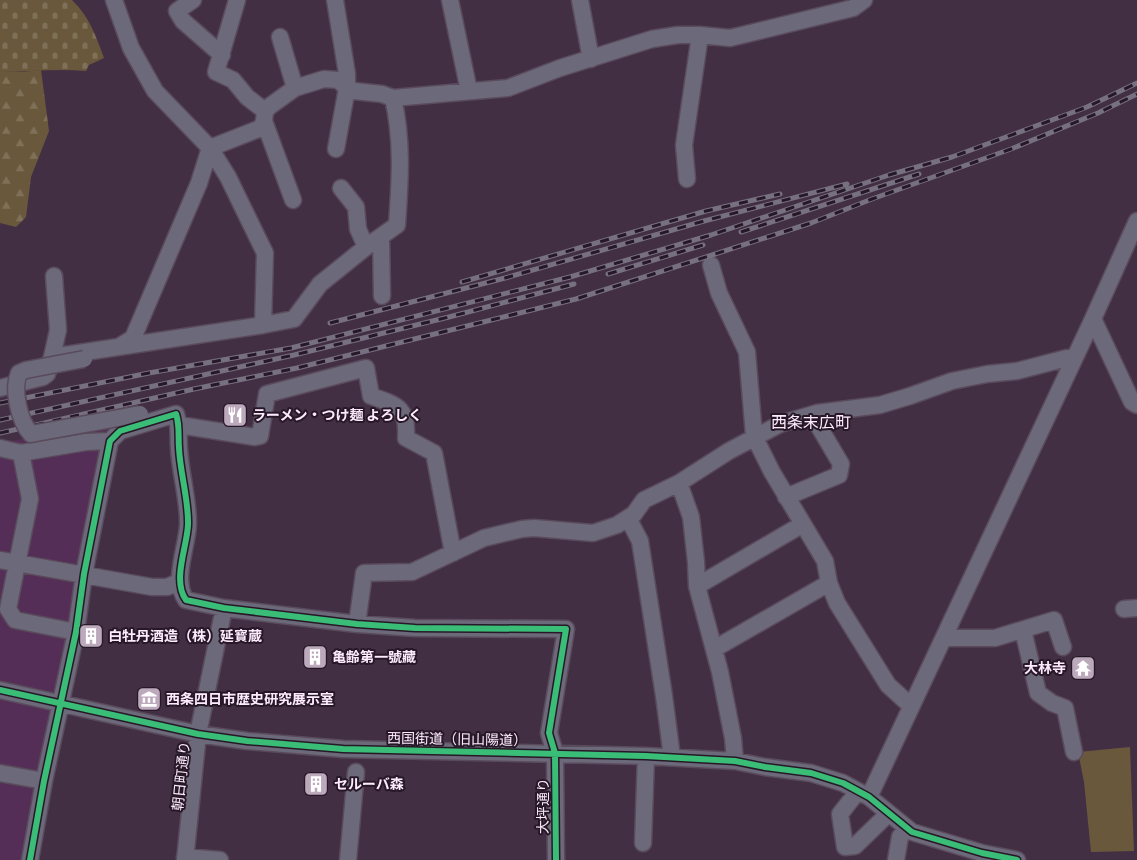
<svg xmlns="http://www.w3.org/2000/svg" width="1137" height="860" font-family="'PT Sans Narrow','Noto Sans JP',sans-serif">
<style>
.built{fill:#542e56}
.forest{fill:url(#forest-firs)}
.cemetery{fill:url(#cemetery-stones)}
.green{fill:#69583b}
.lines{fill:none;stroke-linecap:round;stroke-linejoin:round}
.minor-casing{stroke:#5a4b5c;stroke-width:19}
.minor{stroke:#6c697a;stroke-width:16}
.rail-casing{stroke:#777080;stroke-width:5}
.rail{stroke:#271828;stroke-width:3;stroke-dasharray:9;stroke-linecap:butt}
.minor-bridge-casing{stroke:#5a4b5c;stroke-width:19;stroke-linecap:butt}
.minor-bridge{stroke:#6c697a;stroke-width:16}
.cycleway-casing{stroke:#271828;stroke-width:9}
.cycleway{stroke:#3abd76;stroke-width:6}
.labels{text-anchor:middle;stroke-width:4;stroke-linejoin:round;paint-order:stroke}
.poi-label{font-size:14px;font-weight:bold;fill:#fdebfd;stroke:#271828;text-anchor:start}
.street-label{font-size:14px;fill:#fdebfd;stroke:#271828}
.quarter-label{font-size:16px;fill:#fdebfd;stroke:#271828}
</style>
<defs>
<pattern id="forest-firs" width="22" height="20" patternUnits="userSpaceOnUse" patternTransform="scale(1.25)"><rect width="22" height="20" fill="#69583b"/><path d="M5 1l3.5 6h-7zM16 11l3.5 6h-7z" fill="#7f7058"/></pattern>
<pattern id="cemetery-stones" width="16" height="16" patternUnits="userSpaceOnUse" patternTransform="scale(1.25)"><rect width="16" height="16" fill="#69583b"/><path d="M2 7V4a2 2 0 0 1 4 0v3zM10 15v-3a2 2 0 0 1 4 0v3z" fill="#7f7058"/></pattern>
</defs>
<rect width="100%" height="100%" fill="#422f44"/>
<path class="built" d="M 119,421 L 37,860 L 0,860 L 0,443 Z"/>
<path class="forest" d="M 41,70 L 49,131 L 31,177 L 26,217 L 16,227 L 0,223 L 0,72 L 21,72 Z"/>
<path class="cemetery" d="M 0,0 L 72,0 C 89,16 96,36 104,58 L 89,65 L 86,71 C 57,68 29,72 0,72 Z"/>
<path class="green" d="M 1130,747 L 1134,851 L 1091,852 L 1084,782 L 1078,752 Z"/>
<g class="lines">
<defs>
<path id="minor" d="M 114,0 L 131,48 L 155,91 L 210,148 L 228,177 L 265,253 L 263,325
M 193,0 L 177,11 L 183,21 L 222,55
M 237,0 L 216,72 L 233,80 L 247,97 L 265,111
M 335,0 L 347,74 L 347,88 L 336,149
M 450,0 L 469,91
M 580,0 L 591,59
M 280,37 L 295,88
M 264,121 L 293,200
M 210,148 L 261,128 L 264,121 L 265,111 L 270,106 L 295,88 L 324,79 L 338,80 L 347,88 L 354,91 L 382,94 L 393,98 L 508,88 L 560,68 L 652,39 L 678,35 L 700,35 L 730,38 L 853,8 L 864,0
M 687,179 L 684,145 L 700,35
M 341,188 L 356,207 L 358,229 L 366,247
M 381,237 L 382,296
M 711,265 L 719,293 L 747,352 L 754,436 L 772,472 L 825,561 L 829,583 L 837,603 L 888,685 L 911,706
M 1092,321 L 1095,323 L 1132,402 L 1137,405
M 120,346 L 133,338 L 199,183 L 210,148
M 52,357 L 58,330 L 54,276
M 0,388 L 43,377 L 47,374 L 52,357 L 263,325 L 294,319 L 320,284 L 366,247 L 397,225 C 400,181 403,141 393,98
M 179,425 L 255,437 L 260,436 L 267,394 L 366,368 L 371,396 C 397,405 408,407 406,438 L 434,453 L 453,553
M 0,448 L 21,453
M 679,483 L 691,517 L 696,562 L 697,586 L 720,672 L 733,738 L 735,761
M 786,497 L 839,475 L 841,464 L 818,425 L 817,413
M 628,518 L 640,541 L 664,696 L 672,757
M 0,560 L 152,587 L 167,587 L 179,582
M 697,586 L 803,524
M 1124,609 L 1137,608
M 357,624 L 364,573 L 412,572 L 484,538 L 522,529 L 534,528 L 593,533 L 617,525 L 634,514 L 644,500 L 679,483 L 729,451 L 780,424 L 817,413 L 880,405 L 910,396 L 952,381 L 987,374 L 1017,371 L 1067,358 L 1074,359
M 1023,630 L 1038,693 L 1052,703 L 1065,708 L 1074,752
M 76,632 L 15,620 L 8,609 L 30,499 L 21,453 L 86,442 L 110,441
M 944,638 L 995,638 L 1054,620 L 1063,647
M 714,649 L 829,583
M 0,690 L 198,734 L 247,741 L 343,749 L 646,756 L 735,761 L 765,767 L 811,773 L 843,783 L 869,797 L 912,832 L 982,853 L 1017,860
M 0,773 L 44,781
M 858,791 L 840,814 L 845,847 L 855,846 L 888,814
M 869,797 L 1092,321 L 1137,221
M 643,843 L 646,756
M 185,857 L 220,860
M 30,860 L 44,781 L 76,632 L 84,574 L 110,441 L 120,431 L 176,414 C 180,426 178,436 179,448 C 180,472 189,502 188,525 C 187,547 172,581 186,600 L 224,608 L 357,624 L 415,628 L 566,629 L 549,733 L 555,753 L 556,860
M 185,860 L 198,734 L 224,608
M 348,860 L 356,772
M 896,860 L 900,837 L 906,828"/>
</defs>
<use href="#minor" class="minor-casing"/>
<use href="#minor" class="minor"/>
<defs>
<path id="rail" d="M 741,232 L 919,174
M 608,274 L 703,245
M 462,282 L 706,211 L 780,194
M 330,323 L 505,278 L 704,221 L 847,184
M 0,403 L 149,373 L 291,348 L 570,277 L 711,235 L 889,175 L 952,157 L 1087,107 L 1137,83
M 0,420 L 294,355 L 449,317 L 574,284
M 0,433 L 194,389 L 297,368 L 576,299 L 811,223 L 872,199 L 1011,149 L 1098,113 L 1137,94"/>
</defs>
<use href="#rail" class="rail-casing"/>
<use href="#rail" class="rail"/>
<defs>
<path id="minor-bridge" d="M 84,359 L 26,370 L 19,373 C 12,389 19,421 31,434 L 140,414"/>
</defs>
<use href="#minor-bridge" class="minor-bridge-casing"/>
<use href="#minor-bridge" class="minor-bridge"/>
<defs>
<path id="cycleway" d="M 0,690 L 198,734 L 247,741 L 343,749 L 646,756 L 735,761 L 765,767 L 811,773 L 843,783 L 869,797 L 912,832 L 982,853 L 1017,860
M 30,860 L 44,781 L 76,632 L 84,574 L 110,441 L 120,431 L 176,414 C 180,426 178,436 179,448 C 180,472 189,502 188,525 C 187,547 172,581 186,600 L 224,608 L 357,624 L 415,628 L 566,629 L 549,733 L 555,753 L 556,860"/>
</defs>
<use href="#cycleway" class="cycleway-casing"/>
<use href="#cycleway" class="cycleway"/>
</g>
<defs>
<symbol id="restaurant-square" viewBox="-11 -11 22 22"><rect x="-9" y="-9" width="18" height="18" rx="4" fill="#bca9bc" stroke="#271828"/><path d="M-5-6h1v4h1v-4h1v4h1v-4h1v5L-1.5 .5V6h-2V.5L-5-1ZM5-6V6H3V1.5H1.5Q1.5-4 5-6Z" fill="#fff"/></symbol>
<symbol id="building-square" viewBox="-11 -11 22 22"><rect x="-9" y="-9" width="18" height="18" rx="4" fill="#bca9bc" stroke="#271828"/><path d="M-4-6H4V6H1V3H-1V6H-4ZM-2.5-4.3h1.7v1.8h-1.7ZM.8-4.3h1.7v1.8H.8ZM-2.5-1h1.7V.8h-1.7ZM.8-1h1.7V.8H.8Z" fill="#fff"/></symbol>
<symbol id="temple-square" viewBox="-11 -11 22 22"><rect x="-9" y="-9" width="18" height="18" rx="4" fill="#bca9bc" stroke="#271828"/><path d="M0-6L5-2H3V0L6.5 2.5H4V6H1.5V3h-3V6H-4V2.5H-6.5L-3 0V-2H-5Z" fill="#fff"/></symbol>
<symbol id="museum-square" viewBox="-11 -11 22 22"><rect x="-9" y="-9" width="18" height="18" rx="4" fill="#bca9bc" stroke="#271828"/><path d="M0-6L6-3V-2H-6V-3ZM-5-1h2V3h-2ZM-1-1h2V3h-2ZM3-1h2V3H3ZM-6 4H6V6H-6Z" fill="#fff"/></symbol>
</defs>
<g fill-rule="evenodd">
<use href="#restaurant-square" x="221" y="401" width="28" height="28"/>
<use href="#building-square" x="77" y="622" width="28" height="28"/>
<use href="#building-square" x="301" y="643" width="28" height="28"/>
<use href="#temple-square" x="1069" y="654" width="28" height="28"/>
<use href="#museum-square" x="135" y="685" width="28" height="28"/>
<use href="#building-square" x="302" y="770" width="28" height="28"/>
</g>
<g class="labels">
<g class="poi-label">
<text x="252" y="420">ラーメン・つけ麺 よろしく</text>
<text x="108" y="641">白牡丹酒造（株）延寳蔵</text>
<text x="332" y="662">亀齢第一號藏</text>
<text x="1066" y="673" text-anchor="end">大林寺</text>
<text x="166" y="704">西条四日市歴史研究展示室</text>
<text x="334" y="789">セルーバ森</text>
</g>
<g class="street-label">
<text transform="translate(457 739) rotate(1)" y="5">西国街道（旧山陽道）</text>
<text transform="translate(181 776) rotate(-84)" y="5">朝日町通り</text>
<text transform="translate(543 806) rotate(-90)" y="5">大坪通り</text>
</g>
<g class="quarter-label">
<text x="811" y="428">西条末広町</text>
</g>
</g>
</svg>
